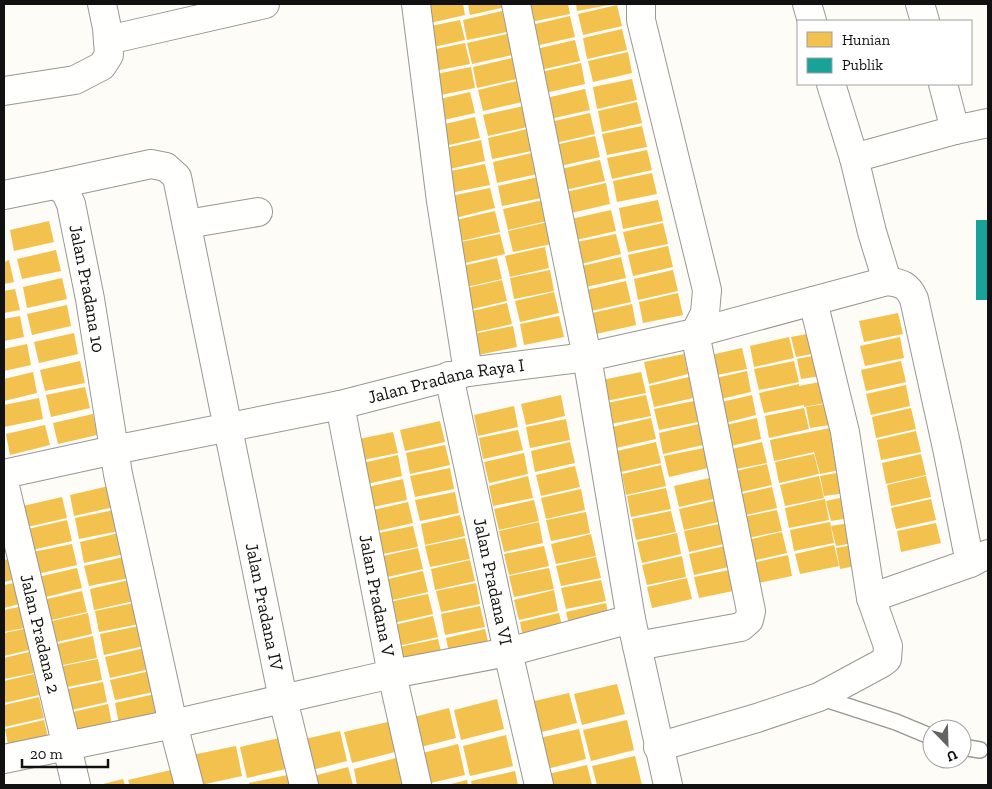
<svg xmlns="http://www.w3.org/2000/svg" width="992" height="789" font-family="'Zilla Slab',serif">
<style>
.homes{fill:#f2c14e}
.public{fill:#17a398}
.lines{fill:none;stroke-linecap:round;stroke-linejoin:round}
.service-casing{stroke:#979795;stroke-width:18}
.minor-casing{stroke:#979795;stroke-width:30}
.service{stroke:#fffffe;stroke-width:15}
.minor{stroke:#fffffe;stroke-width:28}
.labels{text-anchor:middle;stroke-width:5;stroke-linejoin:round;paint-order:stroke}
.street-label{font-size:18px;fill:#111;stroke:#fff}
</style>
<rect width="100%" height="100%" fill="#fdfcf7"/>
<path class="homes" d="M 421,4 L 463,4 L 465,15 L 426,24 Z
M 468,4 L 509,4 L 510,6 L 470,15 Z
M 526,4 L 568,4 L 570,14 L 531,22 Z
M 576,4 L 609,4 L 609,5 L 577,11 Z
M 617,5 L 622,26 L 583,35 L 578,14 Z
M 502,11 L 507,32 L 467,40 L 463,20 Z
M 570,16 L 575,37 L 535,46 L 531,25 Z
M 460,20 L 465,40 L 425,49 L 421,28 Z
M 622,29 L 627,50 L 587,59 L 583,38 Z
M 507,34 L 512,55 L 472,64 L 467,43 Z
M 575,40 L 580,61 L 540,70 L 536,49 Z
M 465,43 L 470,64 L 430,72 L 426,51 Z
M 628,52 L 632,73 L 593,82 L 588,61 Z
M 512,58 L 517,79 L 477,88 L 473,67 Z
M 581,63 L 585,84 L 545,93 L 541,72 Z
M 471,67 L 475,88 L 436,96 L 431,75 Z
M 632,79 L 637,100 L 597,109 L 593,87 Z
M 517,81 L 522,102 L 483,111 L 478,90 Z
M 585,89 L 590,110 L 550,119 L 546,98 Z
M 470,92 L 475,113 L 435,122 L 431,101 Z
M 637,102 L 642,123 L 602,132 L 598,111 Z
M 523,106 L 527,127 L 488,136 L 483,115 Z
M 590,113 L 595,134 L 555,143 L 550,122 Z
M 475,117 L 480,138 L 440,147 L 436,126 Z
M 642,126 L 647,147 L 607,155 L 602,134 Z
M 527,129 L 532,151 L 492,159 L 488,138 Z
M 595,136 L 600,157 L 560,166 L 555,145 Z
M 481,140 L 485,161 L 445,170 L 441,149 Z
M 647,150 L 652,170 L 612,179 L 607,158 Z
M 532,153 L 537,174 L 497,183 L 493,162 Z
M 600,160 L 605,181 L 565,190 L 561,169 Z
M 485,164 L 490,185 L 450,193 L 446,172 Z
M 652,173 L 657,194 L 617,202 L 613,181 Z
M 538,177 L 542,198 L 502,206 L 498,186 Z
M 606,183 L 610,204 L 571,213 L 566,192 Z
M 490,188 L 495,208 L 455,218 L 451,196 Z
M 543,200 L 547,221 L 508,230 L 503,209 Z
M 658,200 L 663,221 L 623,229 L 619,208 Z
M 611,210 L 616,231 L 576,240 L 571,219 Z
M 495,211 L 500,232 L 461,241 L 456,220 Z
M 49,221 L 54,242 L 14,251 L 10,230 Z
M 548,222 L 552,244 L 513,252 L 508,231 Z
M 663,223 L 668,244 L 628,252 L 623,232 Z
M 500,234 L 505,254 L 465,263 L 461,242 Z
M 616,234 L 621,254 L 581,264 L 577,242 Z
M 668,246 L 673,267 L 633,276 L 628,255 Z
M 545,247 L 549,268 L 510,277 L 505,256 Z
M 56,250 L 61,271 L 22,279 L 17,259 Z
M 621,257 L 626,278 L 586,287 L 582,266 Z
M 497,258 L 502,279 L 462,288 L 458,267 Z
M 9,260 L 14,282 L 4,284 L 4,262 Z
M 550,270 L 554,291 L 514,299 L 510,278 Z
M 673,270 L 678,291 L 638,300 L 634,279 Z
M 62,278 L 67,299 L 27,308 L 23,287 Z
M 502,280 L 507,301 L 468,310 L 463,289 Z
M 626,281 L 631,302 L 591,311 L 587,290 Z
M 15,289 L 20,310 L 4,313 L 4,291 Z
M 554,292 L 559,313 L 520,322 L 515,301 Z
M 678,293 L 683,315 L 643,323 L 639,302 Z
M 507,303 L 512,324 L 472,333 L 468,312 Z
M 632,304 L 636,325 L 596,334 L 592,313 Z
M 67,305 L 71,326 L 32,335 L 27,314 Z
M 898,313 L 903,334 L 864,342 L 859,321 Z
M 20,316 L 24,337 L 4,341 L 4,319 Z
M 559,316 L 564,337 L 524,345 L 520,324 Z
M 513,326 L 517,347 L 478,355 L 473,334 Z
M 74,333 L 78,354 L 39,363 L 34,342 Z
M 812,333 L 817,353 L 796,357 L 791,337 Z
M 789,337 L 794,358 L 754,367 L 750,346 Z
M 900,337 L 904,358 L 865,366 L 860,346 Z
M 27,344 L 31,365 L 4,371 L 4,349 Z
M 742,348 L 747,369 L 707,377 L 702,357 Z
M 684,354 L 688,374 L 649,384 L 644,362 Z
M 822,354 L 827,375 L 801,379 L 797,359 Z
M 80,361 L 85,383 L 45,391 L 40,370 Z
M 794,361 L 799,382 L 759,390 L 754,369 Z
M 901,361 L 906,382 L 866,391 L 861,370 Z
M 747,371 L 751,392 L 712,401 L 707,380 Z
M 33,372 L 37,393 L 4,401 L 4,379 Z
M 641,372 L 646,393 L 606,401 L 602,380 Z
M 689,377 L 693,398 L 654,407 L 649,386 Z
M 825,381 L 830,402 L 804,407 L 804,405 L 764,413 L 759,393 L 799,384 L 799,386 Z
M 906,385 L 910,406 L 871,415 L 866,394 Z
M 85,387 L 90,408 L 51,417 L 46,395 Z
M 561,395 L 565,416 L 526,425 L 521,404 Z
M 646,395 L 651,416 L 611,424 L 607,403 Z
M 752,395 L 756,415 L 717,425 L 713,404 Z
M 39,398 L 43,419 L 4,427 L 4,405 Z
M 694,401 L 698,422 L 659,430 L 654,409 Z
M 831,403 L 836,424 L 810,428 L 806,407 Z
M 514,406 L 518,427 L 478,436 L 474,415 Z
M 804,408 L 809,429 L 769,438 L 765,416 Z
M 911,408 L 916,429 L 876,438 L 872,417 Z
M 93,414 L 97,435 L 58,444 L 53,423 Z
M 651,418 L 656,439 L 616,448 L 612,427 Z
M 757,418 L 761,439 L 722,448 L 717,427 Z
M 566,419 L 570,440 L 530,448 L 526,427 Z
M 440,421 L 445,442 L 405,451 L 400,430 Z
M 699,424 L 703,445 L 663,454 L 659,433 Z
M 45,425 L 50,445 L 10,455 L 6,434 Z
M 835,427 L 845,469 L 820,474 L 814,452 L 774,461 L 770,440 Z
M 518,430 L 523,450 L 483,459 L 479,438 Z
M 916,431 L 921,452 L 881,460 L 877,440 Z
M 393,432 L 398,453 L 358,461 L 354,440 Z
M 570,442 L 575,463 L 535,472 L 531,451 Z
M 656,442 L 661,463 L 621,472 L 617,451 Z
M 762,442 L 767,463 L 727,471 L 723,451 Z
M 445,445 L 450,465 L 410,474 L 406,453 Z
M 704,448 L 708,468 L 669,477 L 664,456 Z
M 524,453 L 528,474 L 489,483 L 484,462 Z
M 814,454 L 819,474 L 779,483 L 775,462 Z
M 921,454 L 926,475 L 886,484 L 882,463 Z
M 398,455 L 402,476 L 363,485 L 358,464 Z
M 767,464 L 772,485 L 732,494 L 727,473 Z
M 661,465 L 666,486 L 626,495 L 622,474 Z
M 575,466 L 580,487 L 541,496 L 536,475 Z
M 450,468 L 454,489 L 415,497 L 410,476 Z
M 842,472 L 846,493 L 824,496 L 820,476 Z
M 528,476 L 533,498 L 493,506 L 489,486 Z
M 819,476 L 824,498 L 785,506 L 780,485 Z
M 926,476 L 931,497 L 891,506 L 887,485 Z
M 714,477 L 718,498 L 679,507 L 674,486 Z
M 403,479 L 407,500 L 368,508 L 363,488 Z
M 109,486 L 114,507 L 74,516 L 70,495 Z
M 772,487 L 777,508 L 737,517 L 733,496 Z
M 666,488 L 671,509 L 631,517 L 627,496 Z
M 581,489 L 585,510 L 546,519 L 541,498 Z
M 455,492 L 459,513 L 420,521 L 415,500 Z
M 62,497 L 67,518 L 27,527 L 23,506 Z
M 845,497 L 850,518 L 831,521 L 826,501 Z
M 825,499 L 829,520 L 789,528 L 785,508 Z
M 931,499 L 936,520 L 896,529 L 891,508 Z
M 534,500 L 539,521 L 499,530 L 494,509 Z
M 719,500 L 723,521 L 684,530 L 679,509 Z
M 408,502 L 413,523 L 373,532 L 369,511 Z
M 114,510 L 119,531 L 79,539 L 75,518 Z
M 777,510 L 782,531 L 743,539 L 738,518 Z
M 671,511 L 676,532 L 636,540 L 632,519 Z
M 586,512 L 590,533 L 551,541 L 546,520 Z
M 460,515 L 465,536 L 425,545 L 421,524 Z
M 67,520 L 72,541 L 32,550 L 28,529 Z
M 539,522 L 543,543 L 504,552 L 499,531 Z
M 830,522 L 834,543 L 794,551 L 790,530 Z
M 855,522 L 860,542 L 836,546 L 831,526 Z
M 724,523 L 728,543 L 689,552 L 684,531 Z
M 936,523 L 941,543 L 901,552 L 897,531 Z
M 413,526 L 418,547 L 378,555 L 374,534 Z
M 782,532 L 787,553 L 747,562 L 743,541 Z
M 119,533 L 124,554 L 84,563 L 80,542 Z
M 677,533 L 681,554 L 642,563 L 637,542 Z
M 591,534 L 596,556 L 556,564 L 551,544 Z
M 465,538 L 470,559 L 430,567 L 425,546 Z
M 72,544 L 77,565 L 37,574 L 33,552 Z
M 859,544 L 855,566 L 840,569 L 836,548 Z
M 729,545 L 733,566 L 694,575 L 689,554 Z
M 834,545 L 839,566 L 800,574 L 795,554 Z
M 544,546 L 549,566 L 509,575 L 504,554 Z
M 418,548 L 423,569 L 383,578 L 379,557 Z
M 788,555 L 792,576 L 753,584 L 748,564 Z
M 682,556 L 686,577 L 647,585 L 642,565 Z
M 124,557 L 129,578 L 89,586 L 84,566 Z
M 596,557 L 601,578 L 561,586 L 556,566 Z
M 9,559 L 13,580 L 4,582 L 4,560 Z
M 470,560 L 475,581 L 435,590 L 431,569 Z
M 77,568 L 82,588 L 42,598 L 38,577 Z
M 549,568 L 554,589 L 514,597 L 509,576 Z
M 734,569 L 738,590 L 699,598 L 694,577 Z
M 423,571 L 428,592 L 388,601 L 384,580 Z
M 687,578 L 692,599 L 652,608 L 647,587 Z
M 129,580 L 134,601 L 94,610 L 90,589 Z
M 601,580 L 606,601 L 566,609 L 561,588 Z
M 14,583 L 19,604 L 4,608 L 4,585 Z
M 476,583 L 480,604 L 441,612 L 436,591 Z
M 554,590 L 558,611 L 519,620 L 514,600 Z
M 82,591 L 87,612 L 47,621 L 43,600 Z
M 428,594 L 433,614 L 393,623 L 389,602 Z
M 134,603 L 139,624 L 99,632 L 95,611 Z
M 606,603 L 610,624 L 571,633 L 566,612 Z
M 480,606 L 485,627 L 445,635 L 441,614 Z
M 19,607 L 24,628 L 4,632 L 4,610 Z
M 88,613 L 92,634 L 52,643 L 48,622 Z
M 559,613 L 564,634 L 524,643 L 520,622 Z
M 433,616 L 438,637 L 398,646 L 394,625 Z
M 139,626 L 144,646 L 104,655 L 100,634 Z
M 24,629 L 29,650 L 4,656 L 4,633 Z
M 485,629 L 490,650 L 450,658 L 446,638 Z
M 93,636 L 97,658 L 58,666 L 53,645 Z
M 438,639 L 443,660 L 404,668 L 399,647 Z
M 145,648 L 150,669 L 110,678 L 105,657 Z
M 29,652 L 34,673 L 4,679 L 4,658 Z
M 98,659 L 102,680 L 62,688 L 58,667 Z
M 150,671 L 154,692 L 115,700 L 110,680 Z
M 34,674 L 39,695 L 4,703 L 4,681 Z
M 103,682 L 107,702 L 67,711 L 63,690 Z
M 617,684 L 625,714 L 582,725 L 574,694 Z
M 569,693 L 577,723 L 534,734 L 526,703 Z
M 155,694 L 159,715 L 119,724 L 115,703 Z
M 39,697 L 44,718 L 4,727 L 4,705 Z
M 497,699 L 504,729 L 461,740 L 454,710 Z
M 108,704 L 112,725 L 73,734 L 68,713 Z
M 449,708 L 456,738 L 413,749 L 406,719 Z
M 44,720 L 49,741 L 9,750 L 5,729 Z
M 627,720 L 634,750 L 591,761 L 583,730 Z
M 388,722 L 395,752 L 352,763 L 344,732 Z
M 579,729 L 586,759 L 543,770 L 535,739 Z
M 340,731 L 347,761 L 304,772 L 296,741 Z
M 506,735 L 513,766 L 470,776 L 463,746 Z
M 284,737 L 290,768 L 247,778 L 240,747 Z
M 458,744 L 465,775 L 422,785 L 415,755 Z
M 236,746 L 242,776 L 201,785 L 192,755 Z
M 635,756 L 642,785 L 597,785 L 592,766 Z
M 396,758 L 403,785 L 357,785 L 354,769 Z
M 587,765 L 592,785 L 547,785 L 544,775 Z
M 348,767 L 353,785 L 307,785 L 306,778 Z
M 171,770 L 175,785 L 130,785 L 128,780 Z
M 515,771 L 518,785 L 472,785 L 471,781 Z
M 292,774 L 295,785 L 249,785 L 249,783 Z
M 123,779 L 125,785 L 99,785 Z
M 467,780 L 468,785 L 447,785 Z"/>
<path class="public" d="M 976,220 L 988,220 L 988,300 L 976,300 Z"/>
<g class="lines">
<defs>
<path id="service" d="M 819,697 L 896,722 L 932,737
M 962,747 L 980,750"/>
<g id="minor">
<path d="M 416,4 L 441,201 L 468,372"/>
<path d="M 516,4 L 587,357 L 631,619 L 668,785"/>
<path d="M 807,4 L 812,21"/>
<path d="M 920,4 L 925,21"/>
<path d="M 108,40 L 265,4"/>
<path d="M 831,84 L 854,158"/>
<path d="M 4,91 L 75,80 L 102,66 L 109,55 L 107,28 L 102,4"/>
<path d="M 955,130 L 988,123"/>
<path id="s1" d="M 54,185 L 151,164 L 166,167 L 177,177 L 283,699 L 304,785"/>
<path id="s2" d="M 4,195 L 54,185 L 65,191 L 71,204 L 90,299 L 118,474 L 173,724 L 189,785"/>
<path d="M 187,224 L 258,212"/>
<path d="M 887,281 L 872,232 L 854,158 L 955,130 L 943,84"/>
<path id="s3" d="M 449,376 L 508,652 L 539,785"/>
<path id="s4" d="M 340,405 L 392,674 L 417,785"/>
<path id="s5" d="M 4,474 L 114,450 L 340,405 L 468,372 L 587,357 L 695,333 L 887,281 C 901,283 908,285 914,299 L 947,448 L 970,563"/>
<path id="s6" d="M 4,482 L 76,785"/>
<path d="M 871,598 L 970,563 L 988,554"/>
<path d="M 637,646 L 741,627 L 749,620 L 751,611 L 695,333 L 705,313 L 707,290 L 641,20 L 641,4"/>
<path d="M 658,747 L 757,718 L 819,697 L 882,663 L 887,659 L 888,646 L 871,598 L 845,432 L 813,301"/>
<path d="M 4,759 L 173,724 L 392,674 L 508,652 L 631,619"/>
</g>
</defs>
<use href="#service" class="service-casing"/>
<use href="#minor" class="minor-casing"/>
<use href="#service" class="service"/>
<use href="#minor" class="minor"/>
</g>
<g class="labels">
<g class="street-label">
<text dy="6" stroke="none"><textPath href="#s2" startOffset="164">Jalan Pradana 10</textPath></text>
<text dy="6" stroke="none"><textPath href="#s5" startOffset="452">Jalan Pradana Raya I</textPath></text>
<text dy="6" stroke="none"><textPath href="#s3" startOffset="210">Jalan Pradana VI</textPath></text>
<text dy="6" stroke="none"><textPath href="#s4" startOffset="194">Jalan Pradana V</textPath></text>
<text dy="6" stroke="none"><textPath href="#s1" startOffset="568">Jalan Pradana IV</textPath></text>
<text dy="6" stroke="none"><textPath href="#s6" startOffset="156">Jalan Pradana 2</textPath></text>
</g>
</g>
<rect width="992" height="789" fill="none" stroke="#111111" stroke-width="10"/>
<rect x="797" y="20" width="175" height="65" fill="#ffffff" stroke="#a0a0a0"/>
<rect x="807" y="32" width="25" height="15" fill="#f2c14e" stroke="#a0a0a0"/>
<text x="842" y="45" font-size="15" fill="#111111">Hunian</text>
<rect x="807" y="58" width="25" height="15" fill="#17a398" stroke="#a0a0a0"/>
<text x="842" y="70" font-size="15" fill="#111111">Publik</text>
<g transform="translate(947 744) rotate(157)"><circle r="24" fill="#ffffff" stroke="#a0a0a0"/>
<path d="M0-4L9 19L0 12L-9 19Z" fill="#646362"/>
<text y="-8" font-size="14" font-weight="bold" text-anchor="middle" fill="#111111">U</text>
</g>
<path d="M22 759v8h86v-8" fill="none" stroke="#111111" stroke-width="2.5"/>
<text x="30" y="759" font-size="15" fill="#111111" stroke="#ffffff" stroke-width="4" paint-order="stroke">20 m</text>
</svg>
